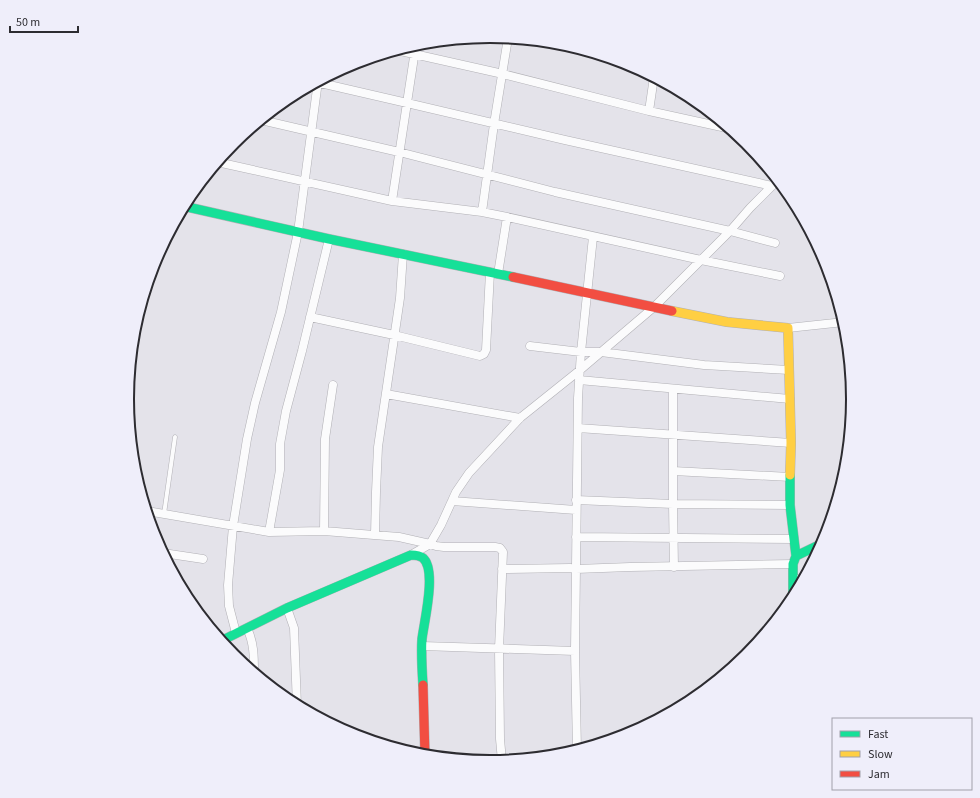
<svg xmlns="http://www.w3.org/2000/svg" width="980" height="798" font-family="'Source Sans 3',sans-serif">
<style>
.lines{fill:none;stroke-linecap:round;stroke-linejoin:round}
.lane-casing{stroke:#b1b0b5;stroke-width:5}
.street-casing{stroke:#b1b0b5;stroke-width:9}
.fast-casing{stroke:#b1b0b5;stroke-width:10}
.slow-casing{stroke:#b1b0b5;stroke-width:10}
.jam-casing{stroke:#b1b0b5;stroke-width:10}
.lane{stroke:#fbfbfc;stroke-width:4}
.street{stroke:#fbfbfc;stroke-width:8}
.fast{stroke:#16e098;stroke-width:9}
.slow{stroke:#ffcf43;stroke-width:9}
.jam{stroke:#f24e42;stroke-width:9}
.rim{fill:none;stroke:#2d2c31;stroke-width:2}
</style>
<rect width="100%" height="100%" fill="#e4e3ea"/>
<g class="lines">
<defs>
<path id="lane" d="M 164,514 L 175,437"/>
<path id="street" d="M 396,50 L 503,74 L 649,111 L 731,129
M 316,82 L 407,103 L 565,140 L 772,186
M 649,111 L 654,77
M 261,120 L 399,152 L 555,192 L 730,231 L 775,243
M 217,162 L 392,201 L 482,212 L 507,217 L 701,260 L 780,276
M 392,201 L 416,44
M 482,212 L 494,124 L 508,38
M 498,274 L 507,217
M 310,317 L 394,335 L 480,356 L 484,354 L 486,350 L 490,272
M 788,328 L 844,322
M 530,346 L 581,352 L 601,352 L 704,365 L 789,370
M 579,380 L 790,399
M 673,389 L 673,504 L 674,567
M 386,394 L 520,418
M 578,428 L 791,443
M 673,471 L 790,477
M 576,500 L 673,504 L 790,505
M 452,501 L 576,510
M 147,511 L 269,532 L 324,531 L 399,537 L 430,544 L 436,546 L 444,547 L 495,547 L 500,548 L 503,552 L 499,649 L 500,739 L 502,761
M 324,531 L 325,439 L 333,385
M 269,532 L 280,470 L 280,444 L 286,411 L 302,351 L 329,239
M 375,535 L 376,492 L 378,447 L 400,298 L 403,254
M 576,537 L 794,539
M 163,553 L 203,559
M 411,555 L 430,544 L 441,525 L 456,492 L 469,473 L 520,418 L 580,370 L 654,307 L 730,231 L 750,208 L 778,180
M 502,569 L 570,568 L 576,569 L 630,567 L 793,564
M 793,579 L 804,579
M 287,608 L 294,628 L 297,706
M 247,628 C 254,643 254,656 254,673
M 236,633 L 229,606 L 228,585 L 233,526 L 247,439 L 255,403 L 281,312 L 298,232 L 318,81
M 422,646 L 575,651
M 577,750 L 575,651 L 578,398 L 581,352 L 593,237"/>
<path id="fast" d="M 183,206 L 329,239 L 513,277
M 790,475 L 790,505 L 796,556
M 793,598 L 793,564 L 796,556 L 823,543
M 221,641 L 287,608 L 411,555 C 415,555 419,555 423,558 C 437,570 424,622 422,639 C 421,654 422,670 423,685"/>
<path id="slow" d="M 672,311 L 727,322 L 788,328 L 791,443 L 790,475"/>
<path id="jam" d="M 513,277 L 672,311
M 133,338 L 137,317
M 423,685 L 425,756"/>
</defs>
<use href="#lane" class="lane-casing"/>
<use href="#street" class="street-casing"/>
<use href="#fast" class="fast-casing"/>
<use href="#slow" class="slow-casing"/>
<use href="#jam" class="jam-casing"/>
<use href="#lane" class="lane"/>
<use href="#street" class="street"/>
<use href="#fast" class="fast"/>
<use href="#slow" class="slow"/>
<use href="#jam" class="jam"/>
</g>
<path d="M0 0H980V798H0ZM134 399a356 356 0 1 1 712 0a356 356 0 1 1-712 0Z" fill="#efeefa" fill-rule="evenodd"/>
<path class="rim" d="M134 399a356 356 0 1 1 712 0a356 356 0 1 1-712 0Z"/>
<rect x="832" y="718" width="140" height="72" fill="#efeefa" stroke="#a1a0aa"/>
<rect x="840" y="731" width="20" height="6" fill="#16e098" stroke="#a1a0aa"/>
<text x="868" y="738" font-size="12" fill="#2d2c31">Fast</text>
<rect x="840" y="751" width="20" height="6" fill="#ffcf43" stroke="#a1a0aa"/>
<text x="868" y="758" font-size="12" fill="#2d2c31">Slow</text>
<rect x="840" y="771" width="20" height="6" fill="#f24e42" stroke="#a1a0aa"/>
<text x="868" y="778" font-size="12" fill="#2d2c31">Jam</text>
<path d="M10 26v6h68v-6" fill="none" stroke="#2d2c31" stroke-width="2"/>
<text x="16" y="26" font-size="12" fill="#2d2c31" stroke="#efeefa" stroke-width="3" paint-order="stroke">50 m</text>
</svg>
